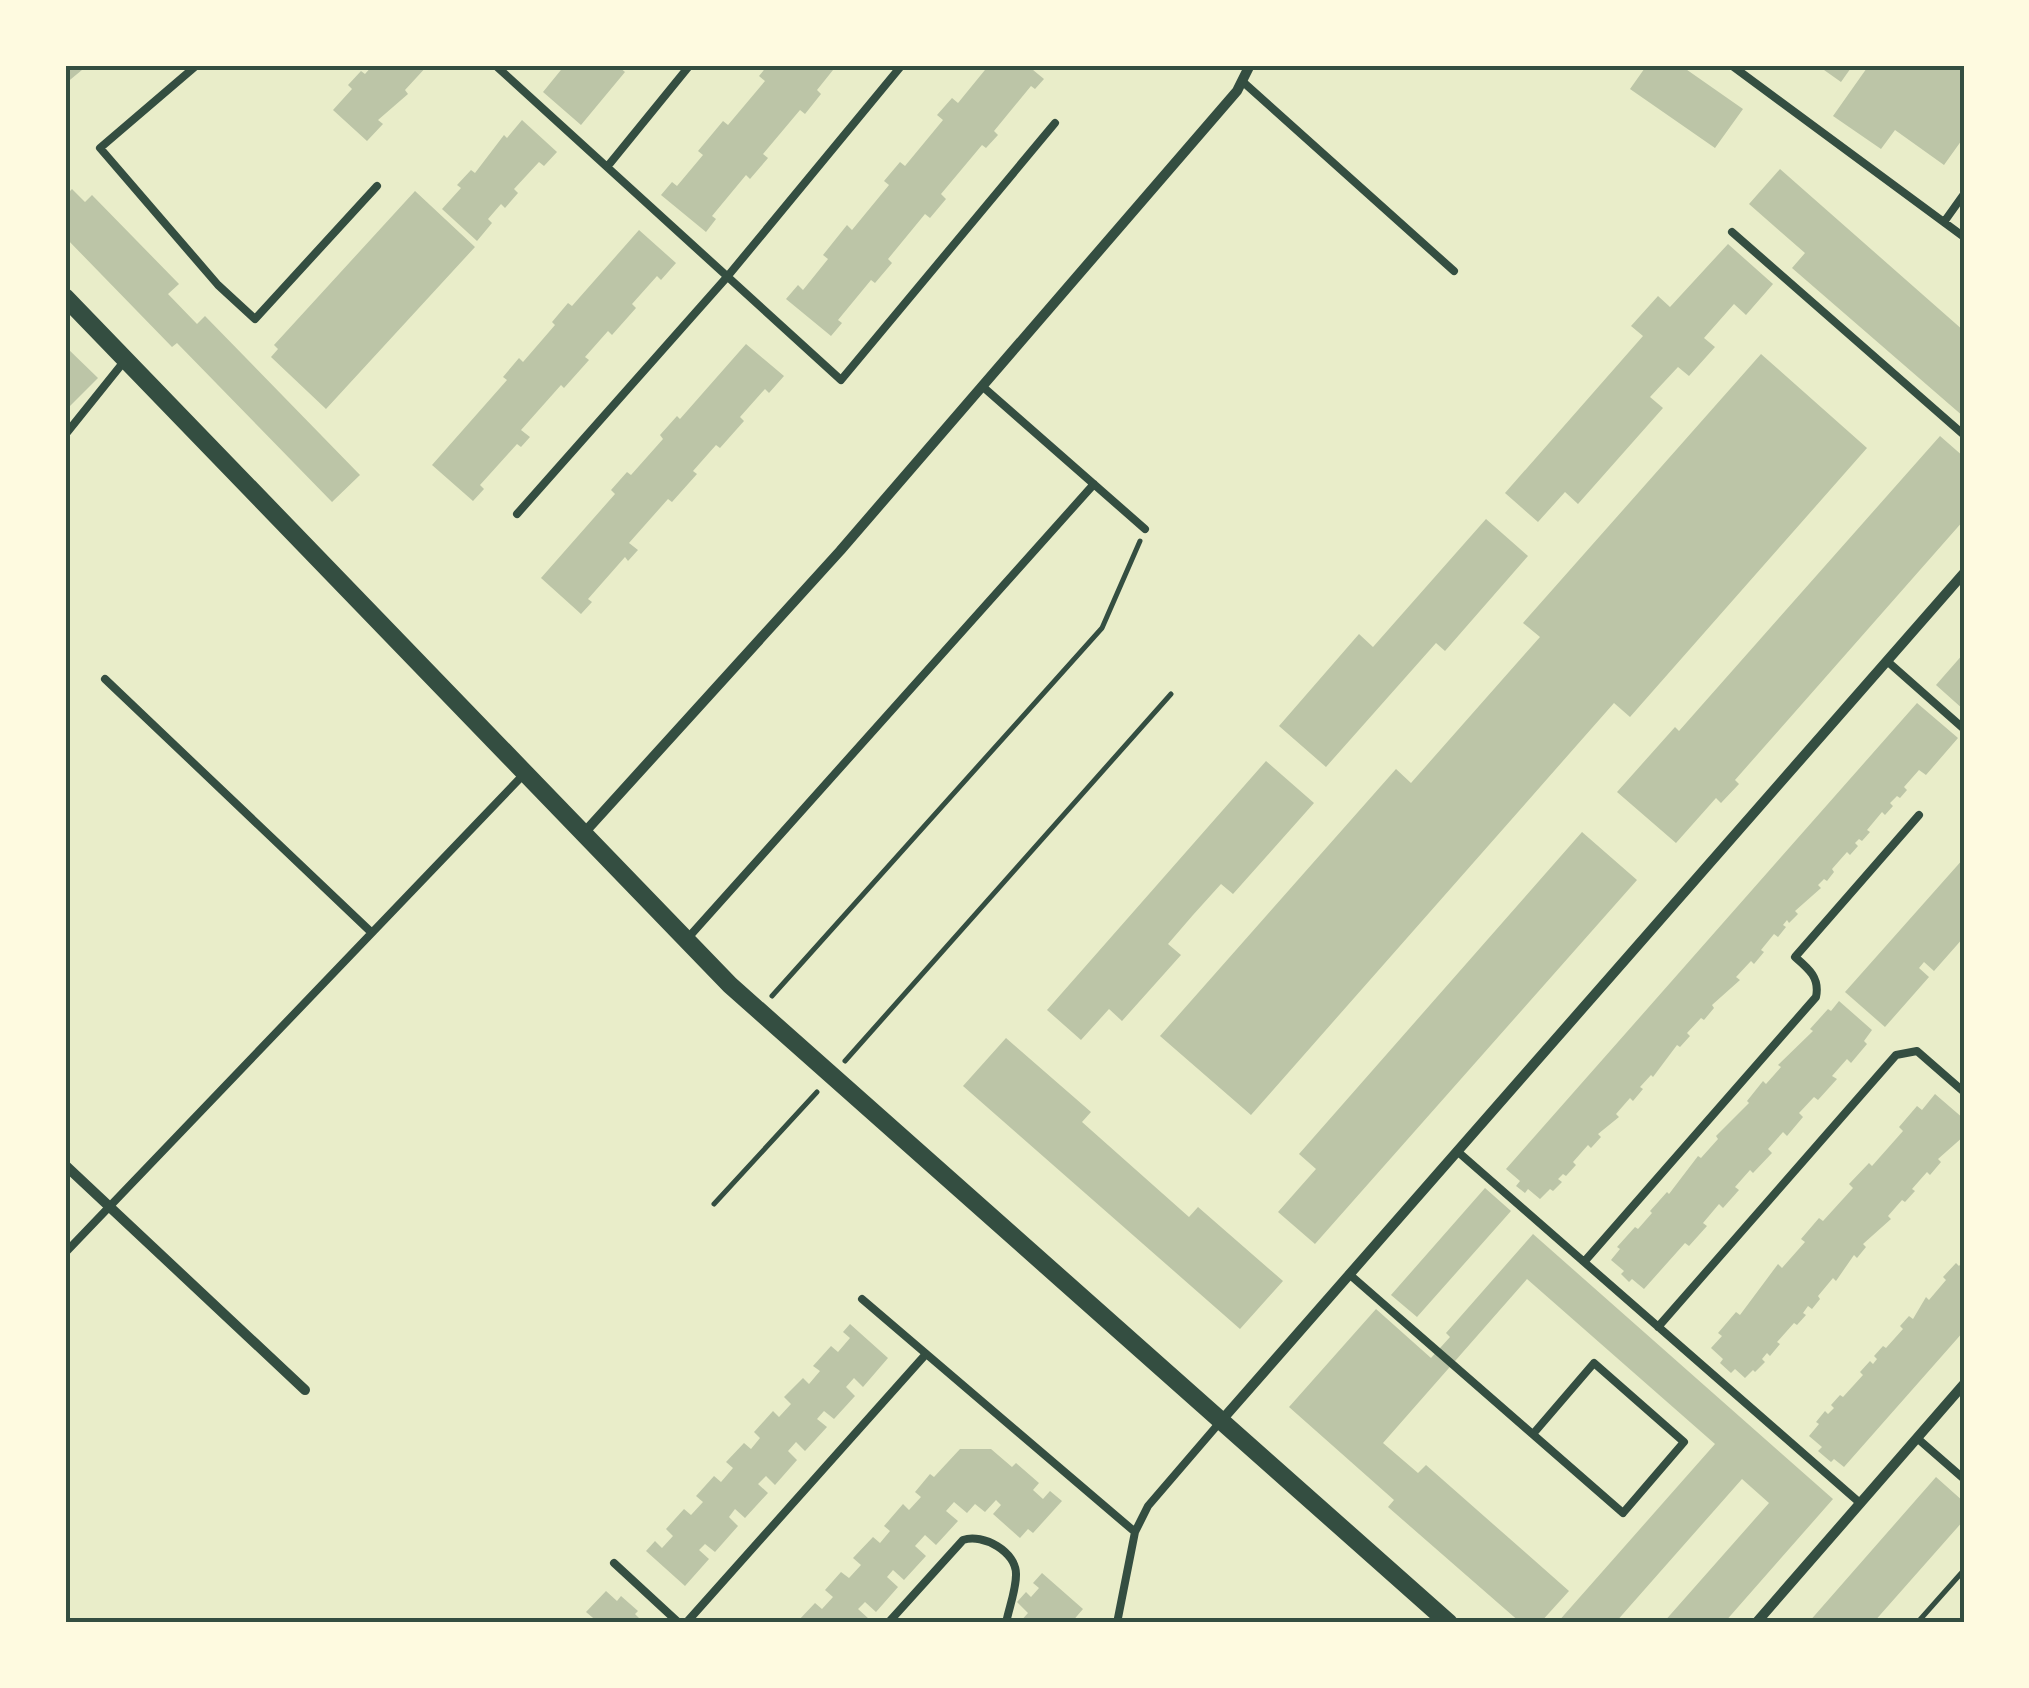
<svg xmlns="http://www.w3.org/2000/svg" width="2029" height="1688" font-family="Overpass,sans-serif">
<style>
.building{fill:#bcc5a7}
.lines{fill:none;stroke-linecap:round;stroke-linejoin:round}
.path{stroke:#344e41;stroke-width:5}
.service{stroke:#344e41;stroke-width:8}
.minor{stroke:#344e41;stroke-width:10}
.tertiary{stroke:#344e41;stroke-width:18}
.neatline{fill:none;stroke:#344e41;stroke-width:4}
</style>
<rect width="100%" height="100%" fill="#e9edc9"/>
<path class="building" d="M 65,65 L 88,65 L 65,84 Z
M 373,65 L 428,65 L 405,90 L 408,94 L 378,120 L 383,124 L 367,141 L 333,110 L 352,89 L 348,85 L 361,71 L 365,74 Z
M 565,65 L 622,65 L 619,67 L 625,72 L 581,125 L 543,92 Z
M 768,65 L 837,65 L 817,90 L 821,94 L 805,114 L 800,110 L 763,154 L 768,158 L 750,179 L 746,175 L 712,216 L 716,219 L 706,232 L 661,195 L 672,182 L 677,186 L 703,155 L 698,151 L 723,121 L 728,125 L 765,81 L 759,76 Z
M 989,65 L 1027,65 L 1044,79 L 1035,89 L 1031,86 L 994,131 L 998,135 L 986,148 L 982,145 L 941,194 L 946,199 L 930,218 L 925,214 L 888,259 L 892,263 L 875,283 L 871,280 L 838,320 L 842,323 L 831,336 L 786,299 L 798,285 L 803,290 L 828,259 L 823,255 L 847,225 L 852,230 L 889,185 L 884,181 L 900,162 L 905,166 L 943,120 L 937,115 L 952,98 L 958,103 Z
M 1647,65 L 1680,65 L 1743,109 L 1715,148 L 1630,89 Z
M 1817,65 L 1853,65 L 1841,82 Z
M 1869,65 L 1964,65 L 1964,137 L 1944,165 L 1895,130 L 1881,149 L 1833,116 Z
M 522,120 L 557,152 L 544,166 L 539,162 L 514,189 L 518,193 L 505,208 L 501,204 L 488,219 L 492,223 L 477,241 L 442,209 L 461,188 L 457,185 L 471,170 L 475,173 L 504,135 L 507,138 Z
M 1780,169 L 1964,331 L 1964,417 L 1792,268 L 1805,253 L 1749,204 Z
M 72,189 L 85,202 L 92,195 L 179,284 L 168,294 L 197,324 L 205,316 L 360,475 L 332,502 L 177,343 L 172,347 L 65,237 L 65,196 Z
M 415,191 L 475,247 L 326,409 L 271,357 L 278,349 L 274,345 Z
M 639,230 L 676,263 L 661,280 L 657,276 L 632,304 L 636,308 L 612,335 L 608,331 L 585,357 L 589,360 L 564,388 L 561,385 L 521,430 L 530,437 L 521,447 L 517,444 L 480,485 L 484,489 L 473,501 L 432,465 L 507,380 L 503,377 L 519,358 L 523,362 L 555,325 L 552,322 L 568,303 L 572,306 Z
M 1728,244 L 1773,284 L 1746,315 L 1734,304 L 1704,338 L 1715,347 L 1689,376 L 1678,367 L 1650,397 L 1663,408 L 1578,504 L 1565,492 L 1538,522 L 1505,493 L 1643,336 L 1631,326 L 1658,296 L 1670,307 Z
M 746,344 L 784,376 L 769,393 L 765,389 L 740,417 L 744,421 L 720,448 L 716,445 L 693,471 L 697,474 L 672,502 L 668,499 L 629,543 L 638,550 L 628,561 L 625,557 L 588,599 L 592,602 L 581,614 L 541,578 L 615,494 L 611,490 L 627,472 L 631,475 L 663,439 L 660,435 L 677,416 L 680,419 Z
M 65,346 L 98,378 L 65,411 Z
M 1761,354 L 1867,448 L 1630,717 L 1614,703 L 1251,1115 L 1160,1036 L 1396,769 L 1411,783 L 1540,637 L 1523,623 Z
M 1940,436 L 1964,457 L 1964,520 L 1735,780 L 1739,784 L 1721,803 L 1716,798 L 1676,843 L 1617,792 L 1675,727 L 1679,731 Z
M 1486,519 L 1528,556 L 1445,651 L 1436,643 L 1326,767 L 1279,726 L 1359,634 L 1373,647 Z
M 1964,653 L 1964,710 L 1936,685 Z
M 1917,703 L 1958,738 L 1926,775 L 1919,770 L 1904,787 L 1907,790 L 1900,798 L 1897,796 L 1890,803 L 1893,806 L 1885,815 L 1882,812 L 1867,830 L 1870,832 L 1862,841 L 1859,839 L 1855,843 L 1858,846 L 1850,855 L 1847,852 L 1832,869 L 1834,872 L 1827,881 L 1824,879 L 1818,885 L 1821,888 L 1795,911 L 1798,914 L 1789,923 L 1787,920 L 1783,925 L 1786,927 L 1778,937 L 1774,934 L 1761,950 L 1764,952 L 1754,964 L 1751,961 L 1736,977 L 1740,980 L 1712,1005 L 1714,1008 L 1704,1020 L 1701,1018 L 1687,1033 L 1690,1036 L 1680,1047 L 1677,1045 L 1653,1077 L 1651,1075 L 1640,1087 L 1643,1089 L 1633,1101 L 1630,1098 L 1616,1114 L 1619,1117 L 1598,1134 L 1601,1137 L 1591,1148 L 1588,1145 L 1573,1162 L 1576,1165 L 1566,1176 L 1563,1174 L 1558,1179 L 1562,1182 L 1553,1191 L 1550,1189 L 1540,1199 L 1528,1189 L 1525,1193 L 1516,1186 L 1520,1181 L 1506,1169 Z
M 1266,761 L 1314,803 L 1233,894 L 1221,884 L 1193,915 L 1168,944 L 1181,955 L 1122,1021 L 1109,1009 L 1081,1040 L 1047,1010 Z
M 1582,832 L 1637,880 L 1315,1244 L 1278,1212 L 1316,1169 L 1299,1154 Z
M 1964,858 L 1964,922 L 1960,926 L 1964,929 L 1964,937 L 1934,971 L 1924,962 L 1919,968 L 1929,977 L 1885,1027 L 1845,992 Z
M 1839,1001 L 1872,1030 L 1864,1041 L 1867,1044 L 1851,1063 L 1847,1059 L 1832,1076 L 1837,1079 L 1818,1100 L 1814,1097 L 1799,1113 L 1803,1117 L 1787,1136 L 1783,1132 L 1768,1149 L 1772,1153 L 1753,1173 L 1750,1170 L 1735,1187 L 1739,1190 L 1723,1208 L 1719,1204 L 1703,1223 L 1707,1226 L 1689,1246 L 1685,1243 L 1644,1289 L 1632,1279 L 1629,1282 L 1621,1274 L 1624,1271 L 1611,1260 L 1620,1249 L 1617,1247 L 1635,1227 L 1638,1229 L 1652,1213 L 1650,1211 L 1667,1192 L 1669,1194 L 1698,1156 L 1701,1158 L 1718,1139 L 1716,1136 L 1749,1103 L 1747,1101 L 1763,1081 L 1766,1084 L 1781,1067 L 1778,1065 L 1813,1031 L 1810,1029 L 1828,1009 L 1831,1011 Z
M 1006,1038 L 1091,1112 L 1082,1122 L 1189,1217 L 1198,1207 L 1283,1281 L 1240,1329 L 963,1086 Z
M 1935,1094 L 1964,1119 L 1964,1136 L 1938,1159 L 1941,1162 L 1930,1175 L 1927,1172 L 1912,1189 L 1915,1191 L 1905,1202 L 1902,1200 L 1888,1216 L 1891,1219 L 1863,1244 L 1866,1247 L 1857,1258 L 1854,1255 L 1836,1281 L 1833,1278 L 1818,1296 L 1820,1299 L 1812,1309 L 1808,1306 L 1803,1313 L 1806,1315 L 1797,1325 L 1794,1323 L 1777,1342 L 1780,1344 L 1770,1356 L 1767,1353 L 1762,1359 L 1765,1362 L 1755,1372 L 1753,1370 L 1745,1378 L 1735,1369 L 1731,1373 L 1720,1363 L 1723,1359 L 1711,1348 L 1722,1336 L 1718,1333 L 1736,1312 L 1740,1315 L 1778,1264 L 1782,1268 L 1805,1242 L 1801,1239 L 1819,1218 L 1823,1221 L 1853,1188 L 1849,1184 L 1869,1163 L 1872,1166 L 1903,1131 L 1899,1127 L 1917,1106 L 1922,1110 Z
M 1485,1188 L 1511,1211 L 1417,1317 L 1391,1295 Z
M 1533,1234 L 1833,1499 L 1724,1623 L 1663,1623 L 1769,1503 L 1742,1479 L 1615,1623 L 1557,1623 L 1715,1444 L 1527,1279 L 1383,1443 L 1418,1473 L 1426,1465 L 1569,1591 L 1540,1623 L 1521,1623 L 1388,1507 L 1394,1500 L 1289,1407 L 1376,1309 L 1431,1358 L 1450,1337 L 1446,1333 Z
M 1964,1260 L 1964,1331 L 1844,1467 L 1834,1459 L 1831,1462 L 1818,1451 L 1822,1447 L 1809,1436 L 1819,1424 L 1816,1422 L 1825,1411 L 1828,1414 L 1834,1408 L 1831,1405 L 1840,1395 L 1843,1397 L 1863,1375 L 1860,1372 L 1870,1361 L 1873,1364 L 1877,1359 L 1874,1356 L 1883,1346 L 1886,1348 L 1903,1329 L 1900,1326 L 1909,1316 L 1913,1319 L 1926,1297 L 1929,1300 L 1946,1280 L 1943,1277 L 1956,1263 L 1959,1266 Z
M 850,1324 L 888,1358 L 863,1387 L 854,1378 L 846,1387 L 855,1396 L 834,1419 L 824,1411 L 817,1419 L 827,1427 L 805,1451 L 796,1442 L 788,1451 L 797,1460 L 775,1485 L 766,1476 L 758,1484 L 768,1493 L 745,1518 L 735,1509 L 729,1517 L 738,1526 L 715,1552 L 705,1544 L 699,1550 L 709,1559 L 685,1586 L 646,1551 L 655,1541 L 662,1548 L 673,1536 L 666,1529 L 684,1509 L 691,1515 L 703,1502 L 696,1496 L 714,1476 L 721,1482 L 733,1468 L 726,1462 L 744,1443 L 751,1449 L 760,1438 L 754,1432 L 773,1411 L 779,1417 L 791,1404 L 784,1397 L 803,1378 L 809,1384 L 820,1371 L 813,1366 L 831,1346 L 838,1352 L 850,1338 L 843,1332 Z
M 960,1449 L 991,1449 L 1012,1467 L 1016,1463 L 1039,1483 L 1033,1490 L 1043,1499 L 1050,1491 L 1062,1501 L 1033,1533 L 1028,1529 L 1020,1538 L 993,1514 L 1001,1505 L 996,1500 L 985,1512 L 975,1504 L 967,1513 L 954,1502 L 946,1511 L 958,1521 L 936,1545 L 925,1535 L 915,1546 L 926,1556 L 904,1580 L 893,1570 L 887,1577 L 898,1587 L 876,1612 L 865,1602 L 858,1609 L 869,1619 L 866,1623 L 798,1621 L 815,1603 L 822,1609 L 833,1597 L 825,1590 L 841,1572 L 849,1578 L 861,1565 L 853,1558 L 873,1537 L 880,1543 L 890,1531 L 884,1526 L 903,1504 L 909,1510 L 921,1497 L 915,1492 L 930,1474 L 934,1477 Z
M 1936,1477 L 1964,1502 L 1964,1520 L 1873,1623 L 1808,1623 Z
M 1042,1573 L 1083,1609 L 1071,1623 L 1019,1623 L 1028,1613 L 1017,1602 L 1026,1592 L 1031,1597 L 1039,1588 L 1033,1583 Z
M 606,1591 L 617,1601 L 621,1596 L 638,1611 L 635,1614 L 644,1623 L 599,1623 L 586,1612 Z"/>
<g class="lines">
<path class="path" d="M 772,996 L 1102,628 L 1140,541
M 845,1061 L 1171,694
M 714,1204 L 817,1092
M 1917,1623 L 1964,1570"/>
<path class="service" d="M 197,65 L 100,148 L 218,285 L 255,319 L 377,186
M 495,65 L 841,380 L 1055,123
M 1731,65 L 1964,237
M 1242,81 L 1454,271
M 607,167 L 690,65
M 1944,222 L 1964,194
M 1732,232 L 1964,435
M 982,386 L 1145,529
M 65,435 L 126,359
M 517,514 L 727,277 L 902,65
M 1887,661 L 1964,729
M 105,679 L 371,932
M 687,939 L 1094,484
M 1457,1151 L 1860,1503
M 65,1253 L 526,772
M 1584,1262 L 1816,997 C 1820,978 1809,969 1795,957 L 1919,815
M 1349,1274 L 1623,1513 L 1684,1442 L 1594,1363 L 1533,1434
M 862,1299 L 1135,1532
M 1658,1327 L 1896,1055 L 1917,1051 L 1964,1092
M 1917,1438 L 1964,1479
M 614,1563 L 679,1623
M 686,1623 L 926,1354
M 888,1623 L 963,1540 C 983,1533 1017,1552 1016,1575 C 1016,1590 1009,1608 1006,1623
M 1117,1623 L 1135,1532 L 1148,1506 L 1221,1421"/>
<path class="minor" d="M 584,833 L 840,551 L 1237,91 L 1250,65
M 65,1165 L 305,1390
M 1221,1421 L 1964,573
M 1756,1623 L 1964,1384"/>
<path class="tertiary" d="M 65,297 L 730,985 L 1449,1623"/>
</g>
<rect width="2029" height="1688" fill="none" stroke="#fefae0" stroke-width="135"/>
<rect x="68" y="68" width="1894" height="1552" class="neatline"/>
</svg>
